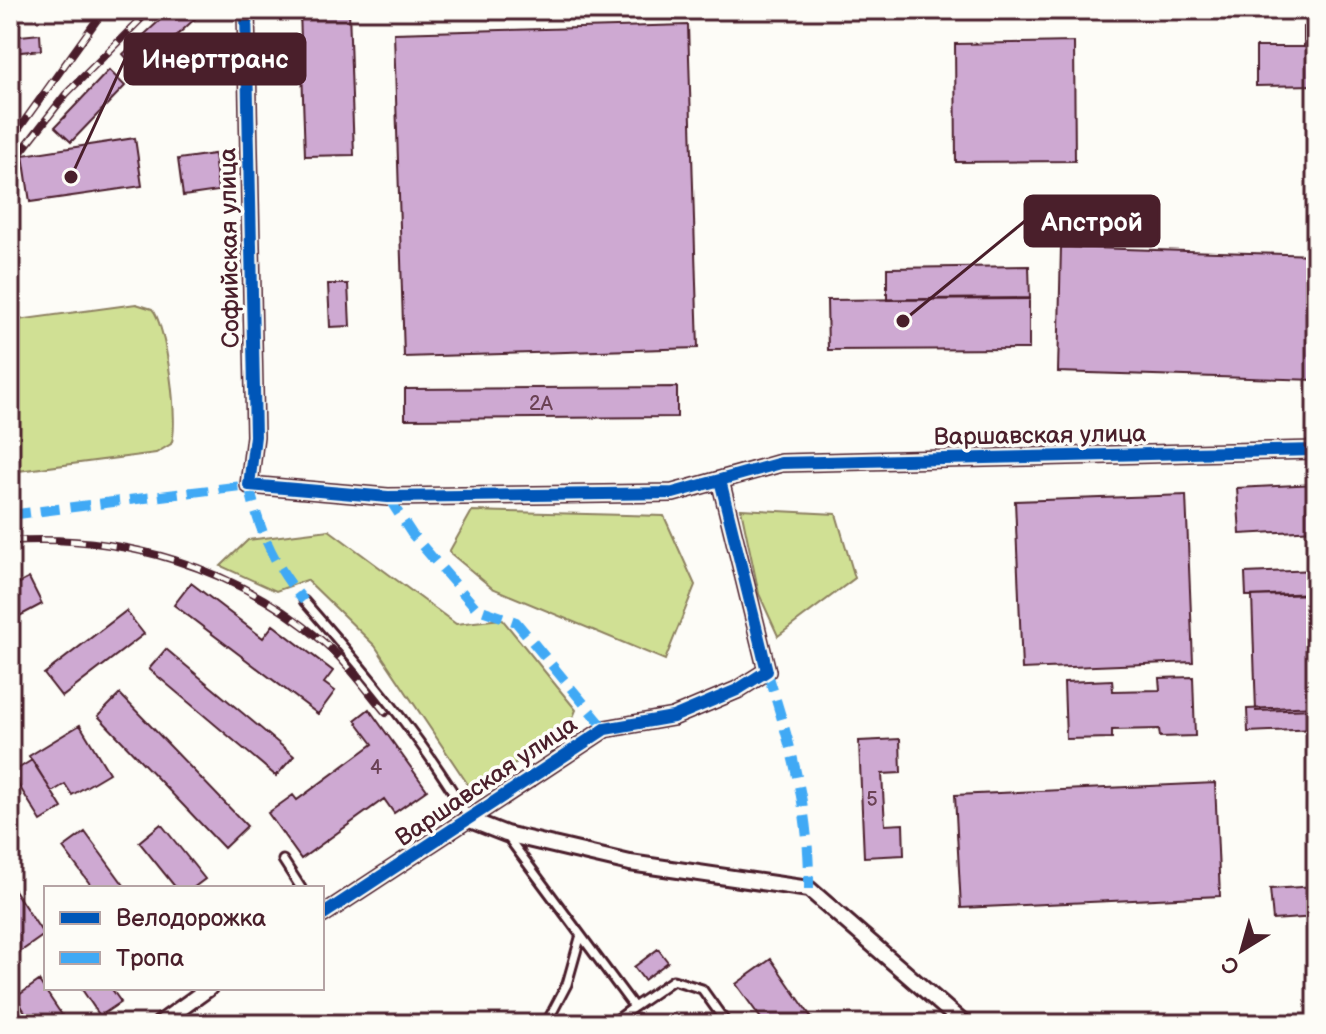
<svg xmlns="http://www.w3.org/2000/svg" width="1326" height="1034" font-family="'Balsamiq Sans',sans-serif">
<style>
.green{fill:#d0e094;stroke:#8d8060;stroke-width:2}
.building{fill:#cea9d2;stroke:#4a1f2b;stroke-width:2}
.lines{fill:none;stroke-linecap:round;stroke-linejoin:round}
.lane-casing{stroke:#4a1f2b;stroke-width:13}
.street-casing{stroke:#4a1f2b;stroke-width:20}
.lane{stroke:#fdfcf7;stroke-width:7}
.street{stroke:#fdfcf7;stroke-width:14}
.rail-casing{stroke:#4a1f2b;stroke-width:8}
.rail{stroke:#fdfcf7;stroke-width:5;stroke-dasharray:15;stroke-linecap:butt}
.quiet{stroke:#3fa9f5;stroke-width:10;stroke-dasharray:20 10;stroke-linecap:butt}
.cycleway-casing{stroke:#fdfcf7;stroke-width:17}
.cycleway{stroke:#0057b8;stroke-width:12}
.labels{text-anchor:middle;stroke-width:7;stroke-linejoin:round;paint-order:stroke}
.number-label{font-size:20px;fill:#6b4255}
.street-label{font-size:24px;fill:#4a1f2b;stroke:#fdfcf7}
.leader{fill:none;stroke:#4a1f2b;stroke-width:3}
.callout-dot{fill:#4a1f2b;stroke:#fdfcf7;stroke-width:3}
.callout{fill:#4a1f2b;stroke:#4a1f2b;stroke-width:3}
.callout-label{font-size:26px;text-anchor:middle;font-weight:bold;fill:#fff}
</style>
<rect width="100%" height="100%" fill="#fdfcf7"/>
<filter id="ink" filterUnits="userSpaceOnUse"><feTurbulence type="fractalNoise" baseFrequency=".0125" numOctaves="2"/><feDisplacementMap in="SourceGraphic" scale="16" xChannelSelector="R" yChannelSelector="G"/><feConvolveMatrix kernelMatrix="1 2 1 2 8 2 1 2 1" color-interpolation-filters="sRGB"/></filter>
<g filter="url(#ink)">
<path class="green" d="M 136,304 L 152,309 C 166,322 180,427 171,444 L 156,453 L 10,472 L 10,321 Z
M 741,509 L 836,514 L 855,578 L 778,636 L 759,594 Z
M 472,511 L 664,516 L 695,585 L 665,660 L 492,588 L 449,552 Z
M 329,530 L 456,624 L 502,619 L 576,710 L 564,739 L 469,786 L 375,646 L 307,580 L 276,591 L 221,566 L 248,540 Z"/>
<path class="building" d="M 10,10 L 62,10 L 10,14 Z
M 171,10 L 192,10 L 198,16 L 138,71 L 123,54 Z
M 300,10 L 349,10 L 354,155 L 305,156 Z
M 688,25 L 698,348 L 404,357 L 394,33 Z
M 1304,27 L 1316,27 L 1316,85 L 1256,86 L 1256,47 L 1304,47 Z
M 40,34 L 41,50 L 11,53 L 13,70 L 10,70 L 10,37 Z
M 1074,42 L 1075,161 L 956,162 L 955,44 Z
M 109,70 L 125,86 L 71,142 L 55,127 Z
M 135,138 L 142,186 L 30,202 L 23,155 Z
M 214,154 L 218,191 L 183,196 L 178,159 Z
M 1061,247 L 1316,255 L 1316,380 L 1058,372 Z
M 1029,266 L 1030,299 L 887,300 L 887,268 Z
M 328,284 L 348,284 L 350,326 L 330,327 Z
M 1029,298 L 1029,349 L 828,350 L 827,300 Z
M 677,387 L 677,417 L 405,419 L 405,389 Z
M 1316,484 L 1316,530 L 1240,534 L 1237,488 Z
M 1186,495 L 1193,662 L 1022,669 L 1015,501 Z
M 1316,570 L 1316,593 L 1246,596 L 1245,573 Z
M 29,578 L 42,604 L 10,621 L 10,588 Z
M 191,583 L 263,638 L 273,625 L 333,671 L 324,683 L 335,691 L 318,714 L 174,605 Z
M 1316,594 L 1316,709 L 1256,711 L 1252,596 Z
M 126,611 L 144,634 L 62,697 L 44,674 Z
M 166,649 L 294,756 L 276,776 L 149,669 Z
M 1193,677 L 1195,736 L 1160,737 L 1159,729 L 1112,730 L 1112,738 L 1066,739 L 1064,682 L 1112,680 L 1113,691 L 1160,690 L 1159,678 Z
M 120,694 L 247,826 L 224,848 L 98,716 Z
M 1316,706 L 1316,729 L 1248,732 L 1247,709 Z
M 369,709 L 427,790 L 394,813 L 384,799 L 301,859 L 268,813 L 293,795 L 297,800 L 373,744 L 355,720 Z
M 80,725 L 109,773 L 72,795 L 65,784 L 52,792 L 29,756 Z
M 900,739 L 901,773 L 882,774 L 885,825 L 903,824 L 904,855 L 864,857 L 859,741 Z
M 32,760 L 62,808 L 41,821 L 11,773 Z
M 1215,783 L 1220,896 L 961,908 L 955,795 Z
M 161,824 L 205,879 L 193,888 L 176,888 L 139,842 Z
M 85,832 L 126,888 L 93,888 L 63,848 Z
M 10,884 L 44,935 L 17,954 L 10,943 Z
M 1316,886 L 1316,917 L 1273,920 L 1270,889 Z
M 658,949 L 668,962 L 644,980 L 634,967 Z
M 771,959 L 816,1024 L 765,1024 L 736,984 Z
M 39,981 L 68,1024 L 32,1024 L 16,997 Z
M 81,988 L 111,988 L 121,1002 L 100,1016 Z"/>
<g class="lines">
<defs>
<path id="lane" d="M 304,601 C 365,671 422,738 469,818
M 507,836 L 634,1007 L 673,980 L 702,989 L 727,1024
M 283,860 L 301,888
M 546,1024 L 567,984 L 580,938
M 611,1024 L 634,1007"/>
<path id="street" d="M 246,10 L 255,436 L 249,485 L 388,497 L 673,493 L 781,463 L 1316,450
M 470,820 L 506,834 L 630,863 L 809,889 L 964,1024
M 322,915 L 605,729 L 673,717 L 737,690 L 767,671 L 720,480
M 159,1024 L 209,988"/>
</defs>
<use href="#lane" class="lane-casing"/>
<use href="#street" class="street-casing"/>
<use href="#lane" class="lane"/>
<use href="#street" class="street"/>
<defs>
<path id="rail" d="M 10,141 L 104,10
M 10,166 L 66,94 L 150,10
M 10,541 C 123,534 233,566 321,640 C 345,660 365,688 386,713"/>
</defs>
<use href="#rail" class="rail-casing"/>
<use href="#rail" class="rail"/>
<path class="quiet" d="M 388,497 L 412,534 L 476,608 L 516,622 L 605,729
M 10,515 L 249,485 C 259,531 274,565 304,601
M 767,671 C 791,747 810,808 809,889"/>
<defs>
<path id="cycleway" d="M 246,10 L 255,436 L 249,485 L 388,497 L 673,493 L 781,463 L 1316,450
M 322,915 L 605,729 L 673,717 L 737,690 L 767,671 L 720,480"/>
</defs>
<use href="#cycleway" class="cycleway-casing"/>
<use href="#cycleway" class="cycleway"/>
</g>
</g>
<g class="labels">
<g class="number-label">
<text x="541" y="410">2А</text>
<text x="376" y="774">4</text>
<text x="872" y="806">5</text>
</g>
<g class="street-label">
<text transform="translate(229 248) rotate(-91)" y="8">Софийская улица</text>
<text transform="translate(1040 435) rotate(-1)" y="8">Варшавская улица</text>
<text transform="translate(486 781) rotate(-34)" y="8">Варшавская улица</text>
</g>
</g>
<path class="leader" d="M71 177L125 59M903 321L1025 221"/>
<g class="callout-dot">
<circle cx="71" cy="177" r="8"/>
<circle cx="903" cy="321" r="8"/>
</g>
<g class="callout">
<rect x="125" y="34" width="180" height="50" rx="8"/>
<rect x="1025" y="196" width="134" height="50" rx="8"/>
</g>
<g class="callout-label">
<text x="215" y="68">Инерттранс</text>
<text x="1092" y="231">Апстрой</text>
</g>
<rect width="1326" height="1034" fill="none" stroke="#fdfcf7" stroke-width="40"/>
<rect x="20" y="20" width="1286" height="994" fill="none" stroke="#4a1f2b" stroke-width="3" filter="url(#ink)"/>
<rect x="44" y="886" width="280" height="104" fill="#fdfcf7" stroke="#b5a4a5" stroke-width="2"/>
<rect x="60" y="912" width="40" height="12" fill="#0057b8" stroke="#b5a4a5" stroke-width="2"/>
<text x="116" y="926" font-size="24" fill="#4a1f2b">Велодорожка</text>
<rect x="60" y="952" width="40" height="12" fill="#3fa9f5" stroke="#b5a4a5" stroke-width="2"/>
<text x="116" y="966" font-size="24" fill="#4a1f2b">Тропа</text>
<g transform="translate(1242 950) rotate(217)" stroke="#fdfcf7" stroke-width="6" paint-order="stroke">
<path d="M0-6L14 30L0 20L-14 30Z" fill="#4a1f2b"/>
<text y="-12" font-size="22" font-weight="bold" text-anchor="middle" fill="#4a1f2b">С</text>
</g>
</svg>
